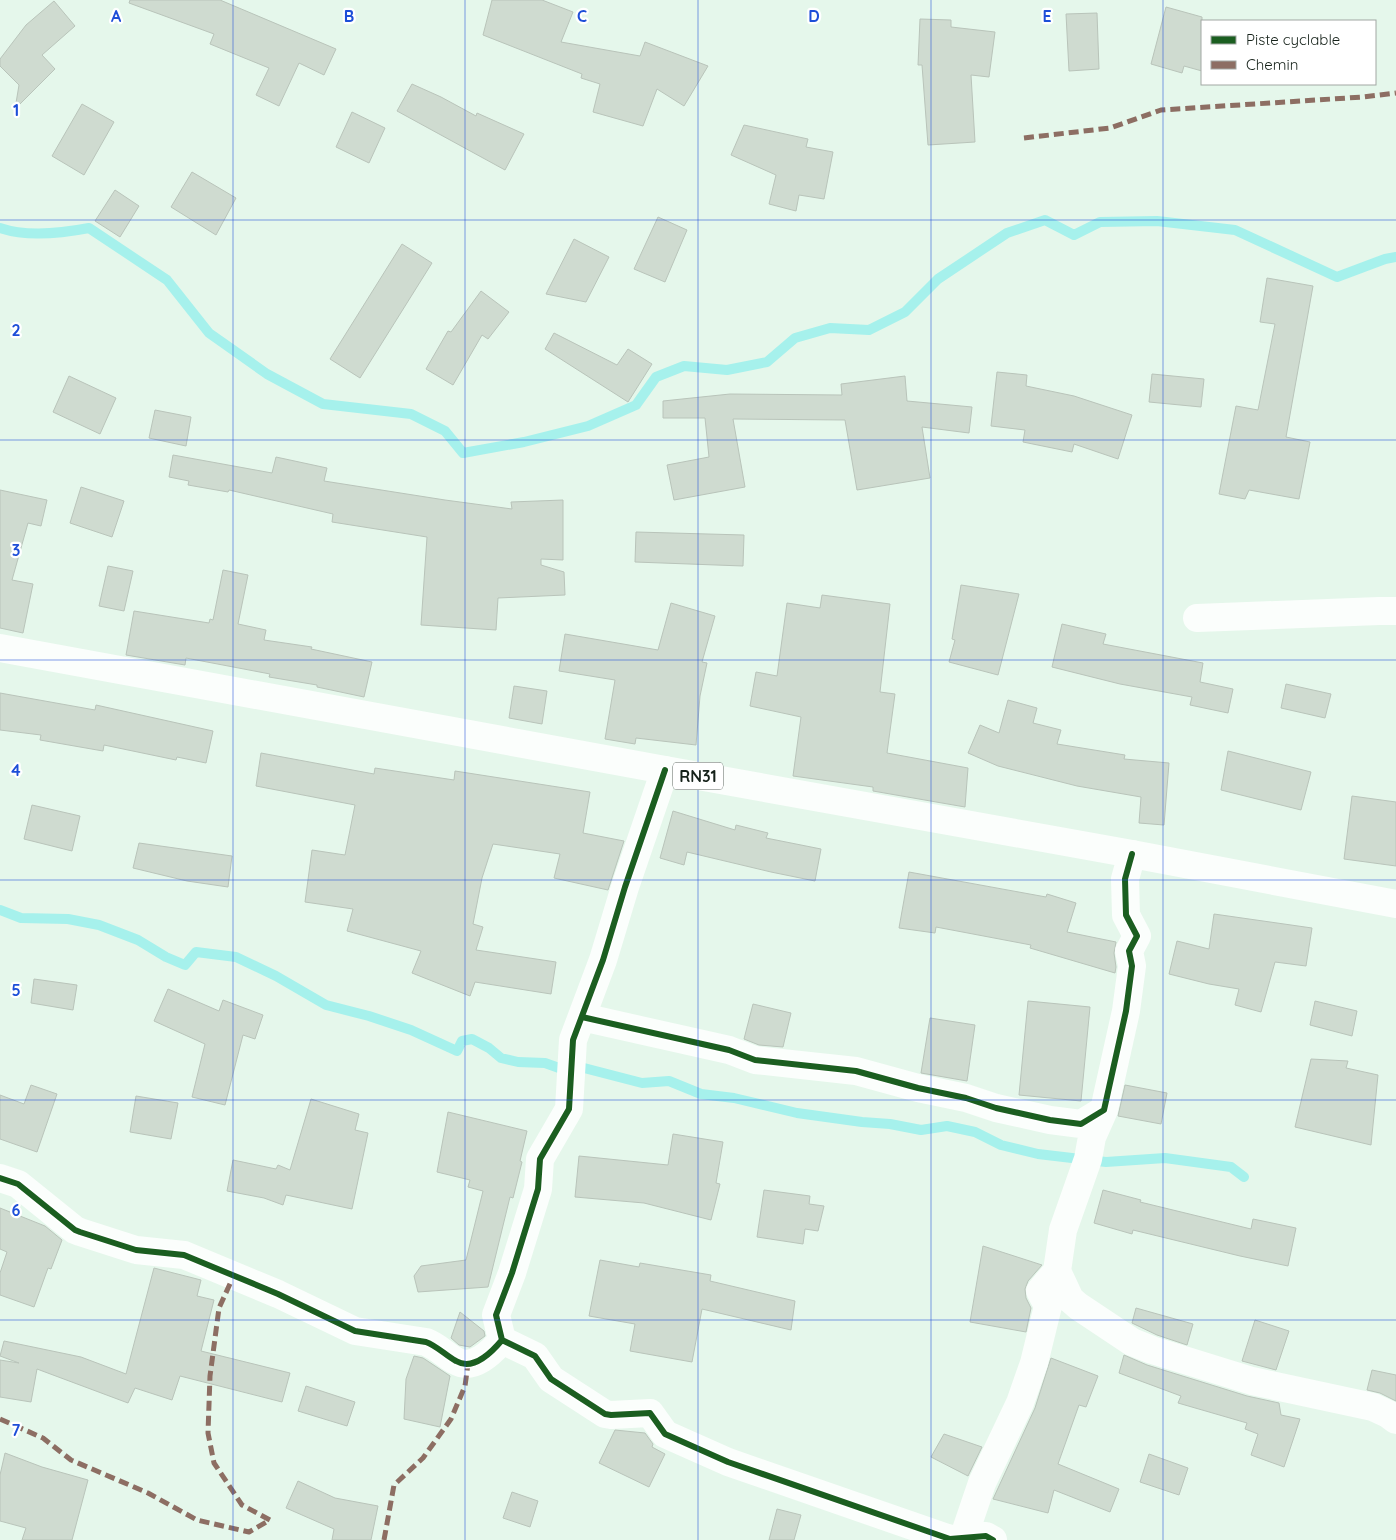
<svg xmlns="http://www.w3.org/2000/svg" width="1396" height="1540" font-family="Quicksand,sans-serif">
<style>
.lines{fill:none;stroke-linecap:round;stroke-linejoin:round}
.stream{stroke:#a6f1ec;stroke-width:10}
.building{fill:#cfdbd0;stroke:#b9c4ba}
.minor{stroke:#fbfefc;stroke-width:28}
.primary{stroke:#fbfefc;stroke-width:28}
.quiet{stroke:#8d6e63;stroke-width:5;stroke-dasharray:10 5;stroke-linecap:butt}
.cycleway-casing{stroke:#fff;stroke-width:9}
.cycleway{stroke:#1b5e20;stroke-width:6}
.grid{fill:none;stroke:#1d4ed8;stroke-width:1;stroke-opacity:0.55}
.labels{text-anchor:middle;stroke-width:4.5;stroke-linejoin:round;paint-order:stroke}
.shield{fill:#fff;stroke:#5c645f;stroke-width:1}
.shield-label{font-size:16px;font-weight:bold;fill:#16221a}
.grid-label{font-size:16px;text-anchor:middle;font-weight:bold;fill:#1d4ed8;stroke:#fff;stroke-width:4.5;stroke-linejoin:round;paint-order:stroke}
</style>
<rect width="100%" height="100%" fill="#e5f7eb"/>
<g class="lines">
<path class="stream" d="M 0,228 C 26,237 63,233 89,228 L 167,280 L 209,333 L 267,374 L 323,404 L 411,414 L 445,431 L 463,453 L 524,442 L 588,426 L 636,405 L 656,377 L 684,366 L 727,370 L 767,362 L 795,338 L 830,328 L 869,330 L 905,312 L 938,279 L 1007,233 L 1045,220 L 1074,235 L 1100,222 L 1157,221 L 1235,230 L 1337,277 L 1385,259 L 1396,257
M 0,910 L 21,918 L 68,919 L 99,925 L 138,940 L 166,957 L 185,965 L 196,952 L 236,957 L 276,976 L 326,1005 L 369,1016 L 411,1030 L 457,1051 L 462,1041 L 472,1039 L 489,1048 L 501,1058 L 518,1062 L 545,1063 L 559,1068
M 584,1068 L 642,1083 L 669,1081 L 701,1094 L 734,1098 L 797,1113 L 862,1122 L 890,1124 L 921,1130 L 947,1126 L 975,1132 L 1001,1145 L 1038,1154 L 1106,1162 L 1165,1158 L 1231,1167 L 1244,1177"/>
</g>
<path class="building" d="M 130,0 L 220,0 L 336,49 L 324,75 L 299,63 L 279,106 L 256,95 L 269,68 L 210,44 L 214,34 L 129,3 Z
M 492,0 L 542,0 L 573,12 L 561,42 L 640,56 L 645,42 L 708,66 L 684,106 L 657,89 L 643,126 L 593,112 L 600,84 L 581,78 L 582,74 L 483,35 Z
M 54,1 L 75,26 L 42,55 L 55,69 L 15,109 L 19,85 L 0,66 L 0,59 L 26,25 Z
M 1166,7 L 1202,17 L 1202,71 L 1184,66 L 1182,73 L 1151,64 Z
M 1097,13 L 1099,69 L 1069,71 L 1066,14 Z
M 920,19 L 951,20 L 951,27 L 995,32 L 989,77 L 971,75 L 975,142 L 928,145 L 922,65 L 918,65 Z
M 412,84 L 441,97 L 476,116 L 477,113 L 524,134 L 505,170 L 397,111 Z
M 82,104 L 114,122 L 84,175 L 52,156 Z
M 352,112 L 385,128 L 369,163 L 336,147 Z
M 744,125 L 808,139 L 806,147 L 833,152 L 824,199 L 799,195 L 796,211 L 769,204 L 776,175 L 731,155 Z
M 192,172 L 236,198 L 216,235 L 171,207 Z
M 115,190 L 139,206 L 120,237 L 95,221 Z
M 658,217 L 687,230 L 665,282 L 634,269 Z
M 574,239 L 609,257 L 586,302 L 546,294 Z
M 402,244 L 432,263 L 360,378 L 330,359 Z
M 1267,278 L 1313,286 L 1286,437 L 1310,442 L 1299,499 L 1249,490 L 1245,499 L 1219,494 L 1236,406 L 1258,410 L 1275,324 L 1260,322 Z
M 481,291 L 509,312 L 488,339 L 482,335 L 453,385 L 426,369 L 448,331 L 451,332 Z
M 554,333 L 617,365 L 628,349 L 652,364 L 628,402 L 545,349 Z
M 997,372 L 1027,375 L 1026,386 L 1074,396 L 1132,415 L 1118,459 L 1074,444 L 1072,452 L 1023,442 L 1025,430 L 991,426 Z
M 1152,374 L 1204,379 L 1201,407 L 1149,402 Z
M 69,376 L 116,398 L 100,434 L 53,412 Z
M 905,376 L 907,401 L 972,407 L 969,433 L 922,427 L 930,478 L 857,490 L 845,420 L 733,419 L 745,487 L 674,500 L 667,465 L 709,457 L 705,418 L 663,418 L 663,401 L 730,394 L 842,395 L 841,384 Z
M 155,410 L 191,417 L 186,446 L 149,438 Z
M 173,455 L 272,473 L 276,457 L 327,468 L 324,481 L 445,500 L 512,509 L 511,502 L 563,500 L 563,560 L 541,559 L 541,565 L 564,572 L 565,595 L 498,598 L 496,630 L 421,625 L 427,537 L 332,522 L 333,514 L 229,490 L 228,492 L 188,485 L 189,481 L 169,477 Z
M 81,487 L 124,501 L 112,537 L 70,523 Z
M 0,490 L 47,500 L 41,526 L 28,523 L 12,580 L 33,584 L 23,633 L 0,628 Z
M 636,532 L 744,535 L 743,566 L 635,562 Z
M 108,566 L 133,571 L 124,611 L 99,606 Z
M 223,570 L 248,575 L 238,624 L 266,630 L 264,640 L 312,647 L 311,649 L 372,662 L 364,697 L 317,687 L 317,685 L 269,677 L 270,674 L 186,658 L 185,665 L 126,655 L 134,611 L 209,623 L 210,619 L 213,620 Z
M 961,585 L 1019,594 L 998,675 L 949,662 L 955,640 L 952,639 Z
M 822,595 L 890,604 L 880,692 L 895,694 L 887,753 L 968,768 L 965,807 L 873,791 L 873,787 L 793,776 L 801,717 L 750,706 L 756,672 L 777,676 L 787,603 L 820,608 Z
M 671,603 L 715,616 L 702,662 L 707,663 L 700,696 L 696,745 L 636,738 L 635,744 L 605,739 L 615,680 L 559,671 L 565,634 L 658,650 Z
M 1062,624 L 1106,634 L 1103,644 L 1203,663 L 1200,682 L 1233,689 L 1228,713 L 1190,705 L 1192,697 L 1120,684 L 1052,667 Z
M 1286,684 L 1331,694 L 1325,718 L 1281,708 Z
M 514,686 L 547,691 L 542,724 L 509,718 Z
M 0,693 L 95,710 L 96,705 L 213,731 L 206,763 L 177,757 L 176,760 L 104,745 L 103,751 L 40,740 L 41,735 L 0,730 Z
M 1008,700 L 1037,708 L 1033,723 L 1061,730 L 1057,744 L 1125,755 L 1124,759 L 1169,763 L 1164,825 L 1139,823 L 1141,797 L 1077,786 L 998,766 L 968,753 L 980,725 L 999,733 Z
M 1228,751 L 1311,772 L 1301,810 L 1221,790 Z
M 261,753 L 374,774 L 375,768 L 454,780 L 455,771 L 590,792 L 583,833 L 624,841 L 608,890 L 554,878 L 560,854 L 493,844 L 482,878 L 473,924 L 483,927 L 476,950 L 556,962 L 551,994 L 475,982 L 470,996 L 412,973 L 421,951 L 347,931 L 353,909 L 305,902 L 312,850 L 345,855 L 355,805 L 256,786 Z
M 1352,796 L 1396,802 L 1396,866 L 1344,859 Z
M 32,805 L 80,816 L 72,851 L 24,839 Z
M 673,811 L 735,830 L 736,825 L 768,833 L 766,838 L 821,849 L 815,881 L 771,872 L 687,852 L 684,865 L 660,858 Z
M 139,843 L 232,856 L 228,887 L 187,881 L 133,868 Z
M 909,872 L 1046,897 L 1047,894 L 1076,903 L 1067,932 L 1116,942 L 1114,953 L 1116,967 L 1115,973 L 1030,948 L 1031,945 L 936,927 L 935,933 L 899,928 Z
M 1214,914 L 1312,928 L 1306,966 L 1275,962 L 1261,1012 L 1235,1005 L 1239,989 L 1209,984 L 1169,974 L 1177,941 L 1209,949 Z
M 34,979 L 77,985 L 73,1010 L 31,1003 Z
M 168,989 L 219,1011 L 223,1000 L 263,1015 L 255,1039 L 243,1035 L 225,1105 L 192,1097 L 205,1044 L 154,1021 Z
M 1028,1001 L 1090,1007 L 1081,1101 L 1019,1095 Z
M 1315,1001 L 1357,1011 L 1352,1036 L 1310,1025 Z
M 753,1004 L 791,1013 L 783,1047 L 759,1045 L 744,1039 Z
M 930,1018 L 975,1025 L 967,1081 L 921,1073 Z
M 1311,1059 L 1348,1061 L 1346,1068 L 1378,1075 L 1371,1145 L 1295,1127 Z
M 31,1085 L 57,1094 L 37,1152 L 0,1139 L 0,1095 L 24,1104 Z
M 1125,1085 L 1167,1093 L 1161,1124 L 1118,1116 Z
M 136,1096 L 178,1103 L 171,1139 L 130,1132 Z
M 311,1099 L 359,1114 L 355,1130 L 368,1133 L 352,1209 L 286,1195 L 283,1205 L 264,1198 L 227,1191 L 233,1160 L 276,1169 L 278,1165 L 290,1170 Z
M 448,1112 L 527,1131 L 520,1161 L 522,1162 L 513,1198 L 510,1197 L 488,1287 L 418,1292 L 414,1276 L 421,1266 L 466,1260 L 483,1191 L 468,1187 L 470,1180 L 437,1172 Z
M 673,1134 L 723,1142 L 716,1183 L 720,1184 L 711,1220 L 644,1203 L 575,1197 L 579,1156 L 668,1165 Z
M 764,1190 L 810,1196 L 809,1204 L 824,1206 L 818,1231 L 805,1229 L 803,1244 L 757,1237 Z
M 1103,1190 L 1141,1200 L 1140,1202 L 1251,1229 L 1253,1219 L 1296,1228 L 1288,1266 L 1240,1256 L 1133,1230 L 1132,1234 L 1094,1223 Z
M 0,1208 L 45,1226 L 62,1240 L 51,1269 L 48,1268 L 34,1307 L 0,1295 L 0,1273 L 7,1252 L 0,1249 Z
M 983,1246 L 1042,1265 L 1028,1281 L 1025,1289 L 1026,1298 L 1031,1308 L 1026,1332 L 970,1322 Z
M 600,1260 L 639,1267 L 640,1263 L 711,1275 L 710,1281 L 795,1301 L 791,1330 L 702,1309 L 692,1362 L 630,1351 L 635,1324 L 589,1316 Z
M 154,1268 L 201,1280 L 197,1296 L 214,1300 L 201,1351 L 290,1373 L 282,1402 L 180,1376 L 172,1400 L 135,1388 L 128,1403 L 37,1369 L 31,1402 L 0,1397 L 0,1360 L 19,1363 L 0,1356 L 4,1341 L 81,1357 L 126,1374 Z
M 1136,1308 L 1193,1324 L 1187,1345 L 1157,1335 L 1132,1323 Z
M 460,1312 L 484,1331 L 485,1336 L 470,1347 L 459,1345 L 451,1338 Z
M 1255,1320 L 1289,1331 L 1276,1370 L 1242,1361 Z
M 1124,1355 L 1147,1365 L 1247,1396 L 1279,1403 L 1281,1415 L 1300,1419 L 1284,1467 L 1251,1455 L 1258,1434 L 1245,1429 L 1247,1423 L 1178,1403 L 1181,1396 L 1119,1373 Z
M 414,1356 L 423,1358 L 450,1376 L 440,1427 L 404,1419 L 406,1379 Z
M 1051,1358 L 1098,1376 L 1086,1407 L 1079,1405 L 1058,1464 L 1119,1489 L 1110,1512 L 1054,1490 L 1048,1513 L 993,1499 L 1035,1408 Z
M 1372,1370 L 1396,1375 L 1396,1401 L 1380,1393 L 1367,1390 Z
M 306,1386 L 355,1402 L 347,1426 L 298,1411 Z
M 615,1430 L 645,1433 L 653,1444 L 652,1447 L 665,1454 L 649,1487 L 599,1463 Z
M 944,1434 L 982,1447 L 968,1476 L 931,1457 Z
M 5,1453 L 42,1467 L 88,1480 L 72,1540 L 22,1540 L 26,1528 L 0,1521 L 0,1475 Z
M 1149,1454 L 1188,1468 L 1179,1495 L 1140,1482 Z
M 298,1481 L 335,1498 L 378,1506 L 371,1540 L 332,1540 L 334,1529 L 286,1508 Z
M 512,1492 L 538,1501 L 530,1527 L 503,1518 Z
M 777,1509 L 801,1515 L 794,1540 L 769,1540 Z"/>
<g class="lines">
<path class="minor" d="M 1197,618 L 1379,611 L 1396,611
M 582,1017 L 729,1050 L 755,1060 L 856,1071 L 918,1088 L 966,1098 L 996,1108 L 1050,1120 L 1081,1124 L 1104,1110 L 1126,1011 L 1132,966 L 1129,951 L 1137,936 L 1126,915 L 1125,879 L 1132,854
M 0,1178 L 18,1184 L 75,1230 L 80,1232 L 136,1250 L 184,1255 L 278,1294 L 355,1331 L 426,1342 C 437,1346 445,1355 456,1361 C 473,1371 492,1352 502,1340 L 496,1315 L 512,1273 L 538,1189 L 540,1159 L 569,1109 L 573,1040 L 603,960 L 625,887 L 665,770
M 1057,1271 L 1070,1299 L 1078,1306 L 1132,1342 L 1152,1350 L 1252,1381 L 1373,1407 L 1388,1414 L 1396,1420
M 502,1340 L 535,1356 L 551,1379 L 605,1414 L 611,1415 L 650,1413 L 665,1434 L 728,1462 L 950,1539 L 986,1536 L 993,1540
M 963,1539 L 982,1483 L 1020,1403 L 1034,1363 L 1048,1306 L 1040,1291 L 1057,1271 L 1063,1230 L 1088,1159 L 1092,1137 L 1104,1110"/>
<path class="primary" d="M 0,648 L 665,770 L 1132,854 L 1396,904"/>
<path class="quiet" d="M 1024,138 L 1110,128 L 1161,110 L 1363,97 L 1396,93
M 0,1419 L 43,1438 L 71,1460 L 148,1493 L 197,1520 L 249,1532 L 270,1520 L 242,1505 L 214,1463 L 208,1433 L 210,1376 L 219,1308 L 234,1275
M 384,1540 L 394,1485 L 423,1458 L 451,1419 L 465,1386 L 468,1364"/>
<defs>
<path id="cycleway" d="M 582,1017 L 729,1050 L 755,1060 L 856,1071 L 918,1088 L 966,1098 L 996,1108 L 1050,1120 L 1081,1124 L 1104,1110 L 1126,1011 L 1132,966 L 1129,951 L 1137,936 L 1126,915 L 1125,879 L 1132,854
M 0,1178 L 18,1184 L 75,1230 L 80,1232 L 136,1250 L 184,1255 L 278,1294 L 355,1331 L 426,1342 C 437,1346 445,1355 456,1361 C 473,1371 492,1352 502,1340 L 496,1315 L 512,1273 L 538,1189 L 540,1159 L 569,1109 L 573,1040 L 603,960 L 625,887 L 665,770
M 502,1340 L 535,1356 L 551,1379 L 605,1414 L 611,1415 L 650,1413 L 665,1434 L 728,1462 L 950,1539 L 986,1536 L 993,1540"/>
</defs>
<use href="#cycleway" class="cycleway-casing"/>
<use href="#cycleway" class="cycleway"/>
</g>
<path class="grid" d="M 233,0 L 233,1540M 465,0 L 465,1540M 698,0 L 698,1540M 931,0 L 931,1540M 1163,0 L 1163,1540M 0,220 L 1396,220M 0,440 L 1396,440M 0,660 L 1396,660M 0,880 L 1396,880M 0,1100 L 1396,1100M 0,1320 L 1396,1320"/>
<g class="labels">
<rect class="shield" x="673" y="762.5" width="50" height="27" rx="4"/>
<g class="shield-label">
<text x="698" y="782">RN31</text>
</g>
</g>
<g class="grid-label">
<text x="116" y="22">A</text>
<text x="349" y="22">B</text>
<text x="582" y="22">C</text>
<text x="814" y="22">D</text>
<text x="1047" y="22">E</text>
<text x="16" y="116">1</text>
<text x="16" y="336">2</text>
<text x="16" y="556">3</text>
<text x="16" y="776">4</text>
<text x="16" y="996">5</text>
<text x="16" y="1216">6</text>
<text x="16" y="1436">7</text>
</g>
<rect x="1201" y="20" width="175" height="65" fill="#ffffff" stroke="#a2a7a3"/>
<rect x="1211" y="36" width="25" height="8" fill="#1b5e20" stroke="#a2a7a3"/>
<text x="1246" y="45" font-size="15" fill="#16221a">Piste cyclable</text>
<rect x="1211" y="61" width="25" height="8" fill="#8d6e63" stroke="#a2a7a3"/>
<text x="1246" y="70" font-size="15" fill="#16221a">Chemin</text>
</svg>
